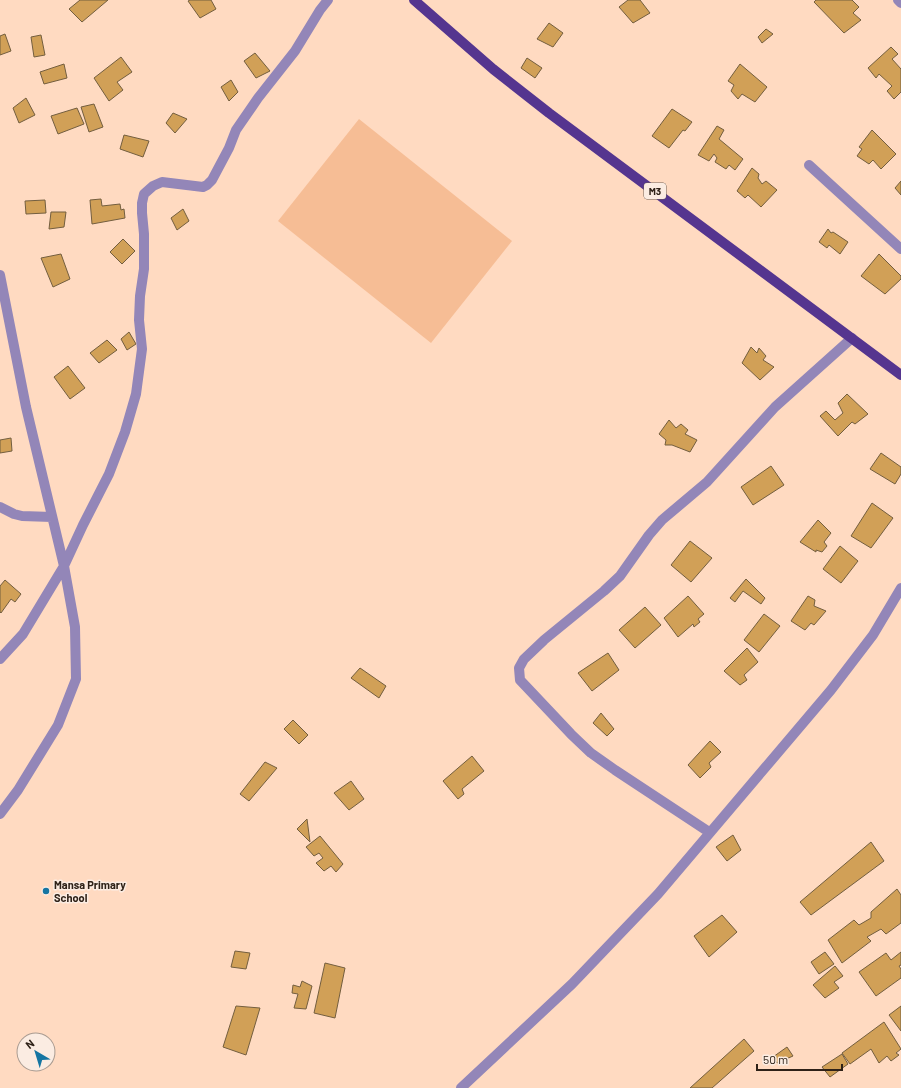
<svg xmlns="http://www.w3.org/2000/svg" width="901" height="1088" font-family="Barlow,sans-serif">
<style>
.green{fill:#f6bd95}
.building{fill:#d1a057;stroke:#735e3f}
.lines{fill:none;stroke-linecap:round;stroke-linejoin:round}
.minor{stroke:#9386b8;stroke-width:10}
.major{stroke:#55358f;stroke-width:10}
.poi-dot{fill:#1575a2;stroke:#fbece2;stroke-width:1.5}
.labels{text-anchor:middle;stroke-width:3;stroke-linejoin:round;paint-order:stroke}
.shield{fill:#fbece2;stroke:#6c5e54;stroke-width:1}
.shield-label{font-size:10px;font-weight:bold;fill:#2e2117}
.poi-label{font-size:11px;font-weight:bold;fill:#2e2117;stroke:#fbece2;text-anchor:start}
</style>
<rect width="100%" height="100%" fill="#ffdac1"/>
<path class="green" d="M 359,119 L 512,241 L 431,343 L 278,221 Z"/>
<path class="building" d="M 80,0 L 108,0 L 82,22 L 69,9 Z
M 190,0 L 211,0 L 216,9 L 200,18 L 188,1 Z
M 628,0 L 640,0 L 650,13 L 633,23 L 619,7 Z
M 816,0 L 852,0 L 859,7 L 853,13 L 861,20 L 844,33 L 814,2 Z
M 549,23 L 563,33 L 553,47 L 537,39 Z
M 766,29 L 773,34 L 762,43 L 758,37 Z
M 5,34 L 11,51 L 0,55 L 0,36 Z
M 41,35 L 45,55 L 34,57 L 31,37 Z
M 891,47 L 898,54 L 892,59 L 901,69 L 901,92 L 894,99 L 887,91 L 892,86 L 879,74 L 876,78 L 868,68 Z
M 255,53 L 270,71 L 256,78 L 244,61 Z
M 121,57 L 132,72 L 117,82 L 123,90 L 109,101 L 94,78 Z
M 527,58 L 542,68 L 535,78 L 521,68 Z
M 64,64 L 67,78 L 44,84 L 40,72 Z
M 740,64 L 767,87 L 755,102 L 742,94 L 738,99 L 731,91 L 734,85 L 728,81 Z
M 231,80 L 238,92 L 229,101 L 221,87 Z
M 26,98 L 35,115 L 19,123 L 13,108 Z
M 94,104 L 103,127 L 89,132 L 81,107 Z
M 77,108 L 84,124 L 58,134 L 51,116 Z
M 672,109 L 692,122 L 685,131 L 683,130 L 669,148 L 652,136 Z
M 173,113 L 187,119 L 175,133 L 166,123 Z
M 717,126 L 724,130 L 719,139 L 743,159 L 735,170 L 729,165 L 726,169 L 715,162 L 717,158 L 714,154 L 709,161 L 698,155 Z
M 872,130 L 896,154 L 881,169 L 873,160 L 869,164 L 857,156 L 862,149 L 859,147 Z
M 124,135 L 149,141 L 143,157 L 120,149 Z
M 752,168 L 759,174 L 758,178 L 762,184 L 766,181 L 777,190 L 761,207 L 748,195 L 745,198 L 737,191 Z
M 901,181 L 901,195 L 895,188 Z
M 101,199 L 102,206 L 120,204 L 121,210 L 124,209 L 125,218 L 92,224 L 90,200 Z
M 45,200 L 46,213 L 26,214 L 25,201 Z
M 183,209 L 189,221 L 177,230 L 171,218 Z
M 51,212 L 66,212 L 64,227 L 49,229 Z
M 828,229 L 831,233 L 833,232 L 848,242 L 840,254 L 829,245 L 827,248 L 819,242 Z
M 123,239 L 135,251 L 122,264 L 110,252 Z
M 61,254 L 70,279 L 53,287 L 41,258 Z
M 879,254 L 901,276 L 901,279 L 885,294 L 861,276 Z
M 129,332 L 136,344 L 127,350 L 121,339 Z
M 107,340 L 117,350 L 99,363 L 90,353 Z
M 751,347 L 757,353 L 759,348 L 766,356 L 763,360 L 774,367 L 760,380 L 742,363 Z
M 68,366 L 85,388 L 70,399 L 54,377 Z
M 847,394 L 868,414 L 855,424 L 852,422 L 838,436 L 820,416 L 826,411 L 835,420 L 843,413 L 838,403 Z
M 669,420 L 676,428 L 681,424 L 688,430 L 685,434 L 697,440 L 690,452 L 672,445 L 665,445 L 666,440 L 659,434 Z
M 11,438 L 12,451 L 0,453 L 0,440 Z
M 881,453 L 901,467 L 901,474 L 895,484 L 870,469 Z
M 771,466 L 784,485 L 753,505 L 741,487 Z
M 872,503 L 893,518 L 871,548 L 851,536 Z
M 818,520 L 831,533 L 824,542 L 827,546 L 822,552 L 816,550 L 816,552 L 800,542 Z
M 690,541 L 712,558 L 691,582 L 671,565 Z
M 840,546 L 858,561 L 841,583 L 823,569 Z
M 746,579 L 765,598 L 761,604 L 743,591 L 735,602 L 730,598 Z
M 5,580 L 21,594 L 15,602 L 11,599 L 1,613 L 0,612 L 0,586 Z
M 688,596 L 704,614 L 698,619 L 700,622 L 694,627 L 693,624 L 678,637 L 664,618 Z
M 808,596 L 815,600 L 814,606 L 826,611 L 814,625 L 811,623 L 805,630 L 791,621 Z
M 645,607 L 661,625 L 635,648 L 619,630 Z
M 764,614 L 780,626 L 759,652 L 744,640 Z
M 747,648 L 758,662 L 744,675 L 747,680 L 740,685 L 724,671 Z
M 608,653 L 619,670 L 592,691 L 578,673 Z
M 360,668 L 386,686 L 379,698 L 351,678 Z
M 601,713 L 614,729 L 607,736 L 593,723 Z
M 293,720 L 308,735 L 299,744 L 284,729 Z
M 710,741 L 721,752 L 709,763 L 711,767 L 700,778 L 688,765 Z
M 472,756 L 484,771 L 462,789 L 464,794 L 458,799 L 443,781 Z
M 265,762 L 277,768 L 249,801 L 240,794 Z
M 351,781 L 364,799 L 349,810 L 334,793 Z
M 307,819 L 310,842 L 297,829 Z
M 733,835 L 741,850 L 727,861 L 716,847 Z
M 320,836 L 343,864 L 336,872 L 331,866 L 324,871 L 316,863 L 323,858 L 319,853 L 314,856 L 306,847 Z
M 871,842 L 884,861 L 811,915 L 800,902 Z
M 897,889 L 901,895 L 901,923 L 886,934 L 881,929 L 867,937 L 871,941 L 842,963 L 828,940 L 854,920 L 859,925 L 871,918 L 871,912 Z
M 722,915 L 737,932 L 709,957 L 694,936 Z
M 235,951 L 250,953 L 246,969 L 231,967 Z
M 825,952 L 834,964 L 819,974 L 811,962 Z
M 901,952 L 901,965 L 899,966 L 901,969 L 901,978 L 876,996 L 859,972 L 886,953 L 891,960 Z
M 325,963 L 345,968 L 335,1018 L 314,1013 Z
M 835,966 L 843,976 L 834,982 L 839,988 L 825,998 L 813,985 Z
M 302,981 L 312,986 L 306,1009 L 294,1008 L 298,994 L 292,993 L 293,985 L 300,987 Z
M 236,1006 L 260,1008 L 246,1055 L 223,1047 Z
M 901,1006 L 901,1031 L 889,1015 Z
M 884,1022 L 901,1049 L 896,1053 L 899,1055 L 891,1061 L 887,1056 L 879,1063 L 871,1049 L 850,1064 L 842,1053 Z
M 744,1039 L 754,1051 L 712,1088 L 690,1088 Z
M 787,1047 L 793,1056 L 777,1063 L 773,1057 Z
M 842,1054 L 848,1064 L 830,1077 L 822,1067 Z"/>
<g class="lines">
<path class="minor" d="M 898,0 L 901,3
M 809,165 L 901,249
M 0,275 L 26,407 L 64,566 L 75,627 L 76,679 L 58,725 L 18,790 L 0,814
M 0,507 L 14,514 L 22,516 L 52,517
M 0,659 L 23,634 L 64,566 L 83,525 L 109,474 L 125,432 L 136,394 L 142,349 L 139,320 L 140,296 L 144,269 L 144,234 L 142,213 L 142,203 L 144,194 L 153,186 L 162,182 L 203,187 L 207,185 L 212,180 L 229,148 L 236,130 L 258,98 L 295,51 L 320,10 L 328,0
M 709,832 L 615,770 L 591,753 L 571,734 L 520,680 L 519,668 L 524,659 L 544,640 L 604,591 L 620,576 L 649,535 L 662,520 L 707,482 L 775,407 L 852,338
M 461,1088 L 572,984 L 658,894 L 831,690 L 873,635 L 901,588"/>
<path class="major" d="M 414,0 L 493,69 L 549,113 L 901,375"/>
</g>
<circle class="poi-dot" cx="46" cy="891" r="4"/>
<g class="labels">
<rect class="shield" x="644" y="183" width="22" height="16" rx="3"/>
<g class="shield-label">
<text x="655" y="195">M3</text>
</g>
<g class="poi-label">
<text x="54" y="889">Mansa Primary<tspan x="54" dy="13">School</tspan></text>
</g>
</g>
<g transform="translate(36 1052) rotate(322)"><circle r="19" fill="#fbece2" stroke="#a99b91"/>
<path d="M0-3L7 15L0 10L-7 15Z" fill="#1575a2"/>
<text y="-6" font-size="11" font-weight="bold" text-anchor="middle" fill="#2e2117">N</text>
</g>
<path d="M757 1064v6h85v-6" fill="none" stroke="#2e2117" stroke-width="2"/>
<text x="763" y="1064" font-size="12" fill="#2e2117" stroke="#fbece2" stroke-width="3" paint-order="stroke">50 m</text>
</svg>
